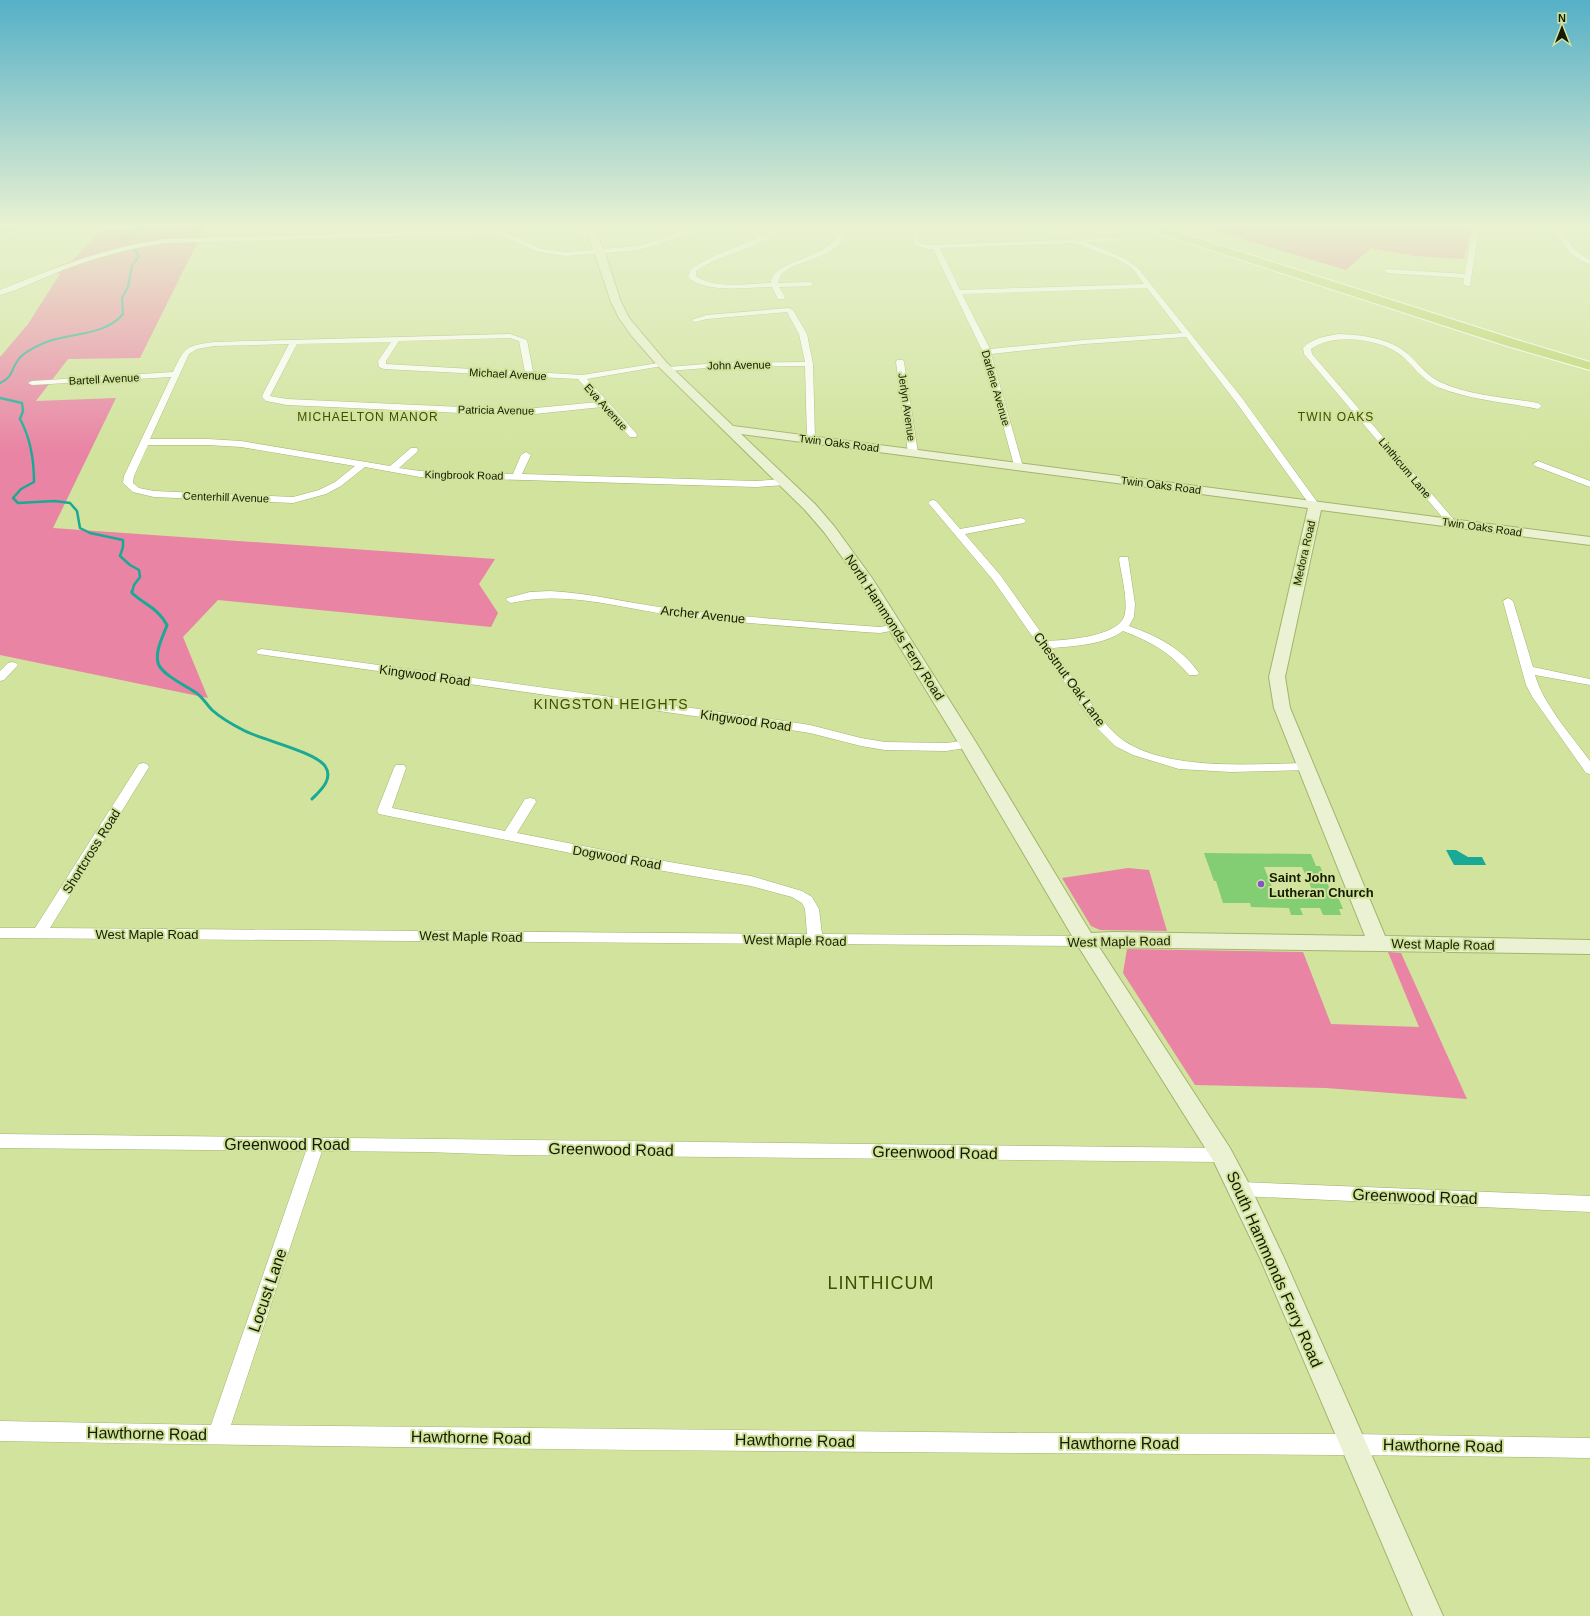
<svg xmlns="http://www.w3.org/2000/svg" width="1590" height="1616" font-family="Arial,sans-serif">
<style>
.green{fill:#e984a5}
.water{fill:#1aa995}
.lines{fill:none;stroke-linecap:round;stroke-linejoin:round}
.stream-far2{stroke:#1aa995;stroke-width:2}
.stream-far1{stroke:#1aa995;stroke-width:2.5}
.stream{stroke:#1aa995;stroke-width:3}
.building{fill:#83cd72;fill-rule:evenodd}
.street-casing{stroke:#a3b46f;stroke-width:1}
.secondary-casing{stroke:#a3b46f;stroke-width:2}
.highway-casing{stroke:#fff;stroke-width:2}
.street{fill:#fff;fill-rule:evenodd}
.secondary{fill:#ebf2d3;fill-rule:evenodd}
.highway{fill:#bcd46b;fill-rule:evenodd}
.poi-dot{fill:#8553cb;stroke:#d1e39c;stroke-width:1.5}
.labels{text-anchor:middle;stroke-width:4;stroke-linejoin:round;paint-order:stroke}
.far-street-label{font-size:11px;fill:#151b01;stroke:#d1e39c}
.far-neighbourhood-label{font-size:12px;letter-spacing:1px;fill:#414e00;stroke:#d1e39c}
.street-label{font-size:13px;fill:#151b01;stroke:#d1e39c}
.poi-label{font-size:13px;font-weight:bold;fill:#151b01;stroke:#d1e39c;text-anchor:start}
.neighbourhood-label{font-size:14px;letter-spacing:1px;fill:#414e00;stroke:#d1e39c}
.near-street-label{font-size:16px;fill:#151b01;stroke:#d1e39c}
.near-quarter-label{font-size:18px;letter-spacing:1px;fill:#414e00;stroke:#d1e39c}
</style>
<rect width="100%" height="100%" fill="#d1e39c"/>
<path class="green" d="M 1200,226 L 1471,226 L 1464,259 L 1415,256 L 1371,248 L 1346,270 Z
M 205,227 L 140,358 L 68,359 L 36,401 L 116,398 L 53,528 L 495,559 L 479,584 L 498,613 L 491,627 L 218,600 L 183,637 L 208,698 L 0,655 L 0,357 L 28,324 L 60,274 L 46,271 L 72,261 L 103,228 L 111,230 Z
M 1128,868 L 1149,870 L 1167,931 L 1100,930 L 1091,926 L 1062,878 Z
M 1127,949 L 1303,952 L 1331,1024 L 1419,1027 L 1388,952 L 1401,953 L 1467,1099 L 1326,1088 L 1195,1085 L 1123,973 Z"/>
<path class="water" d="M 1446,850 L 1456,850 L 1468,857 L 1482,857 L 1486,865 L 1454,865 Z"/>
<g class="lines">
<path class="stream-far2" d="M 125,241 L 124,239 L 135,232 L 141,226
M 0,383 C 14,376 10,371 18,360 C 23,352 41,344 49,341 C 73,333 106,335 123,314 L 122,298 L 128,287 L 132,266 L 139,256 L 134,250"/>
<path class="stream-far1" d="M 0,398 L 22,403 L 23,411 L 20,419 C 31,439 34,459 34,482 L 21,489 L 13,498 L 18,503 L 55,501 L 70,503 L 77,511 L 80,528 L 90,533 L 123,540 L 123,547 L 120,556 L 130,565 L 139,570 L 140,577 L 134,585 L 132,592"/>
<path class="stream" d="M 132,591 L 132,593 C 145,605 158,608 167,625 C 163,637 155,650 158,663 C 161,674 186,686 195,692 C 203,697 206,704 212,710 C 222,719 233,725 245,731 C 263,740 315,752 325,766 C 334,779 320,791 312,799"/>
</g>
<path class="building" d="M 1204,853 L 1311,854 L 1316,866 L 1320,866 L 1332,894 L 1337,894 L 1343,909 L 1339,909 L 1341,915 L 1323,915 L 1320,908 L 1300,908 L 1303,915 L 1291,915 L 1289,908 L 1251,907 L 1250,903 L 1223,903 L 1216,881 L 1214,881 ZM 1264,867 L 1302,867 L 1313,892 L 1274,892 Z"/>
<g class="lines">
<defs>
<path id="street" d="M 564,226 C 570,226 572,228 577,230 C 583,232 589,229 594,232 C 585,238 571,233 564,226 Z
M 655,226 L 665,226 L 681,232 L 697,226 L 707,226 L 684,236 L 639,250 L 566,256 L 538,252 L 506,237 L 492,234 L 165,243 C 130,248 97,257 63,270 C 42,278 22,289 0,295 L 0,290 C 54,268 107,247 165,239 L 492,230 L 510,234 L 542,249 L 566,252 L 639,246 L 675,234 Z
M 777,226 L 785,226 C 762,249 723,252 696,271 L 696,276 C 716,290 748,283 771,283 C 772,258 832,262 843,226 L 849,226 C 840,260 804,256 781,274 L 778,283 L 810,282 L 814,284 L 810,286 L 779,287 L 785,297 L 784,299 L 778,299 L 772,287 C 749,287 705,294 688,277 L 691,269 C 718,250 751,245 777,226 Z
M 912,226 L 918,226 L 919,243 L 928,245 L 1117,238 L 1118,239 L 1115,241 L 1086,242 L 1123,258 L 1137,267 L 1242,398 L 1320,506 L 1315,509 L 1312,508 L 1236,402 L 1186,337 L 1084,344 L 991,354 L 1023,467 L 1021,469 L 1015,469 L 983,352 L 933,249 L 928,249 L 913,244 ZM 1075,243 L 1119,260 L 1133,269 L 1144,284 L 960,290 L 940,248 ZM 1147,288 L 1182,333 L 1084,340 L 990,349 L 962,294 Z
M 1473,226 L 1479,226 L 1470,286 L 1467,286 L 1463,284 L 1464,278 L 1387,273 L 1384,271 L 1387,269 L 1465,274 Z
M 1552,226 L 1558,226 L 1576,251 L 1590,260 L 1590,264 C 1571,259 1562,243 1552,226 Z
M 789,308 L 793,310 L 807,334 L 813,364 L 815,439 L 814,441 L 808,441 L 807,439 L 805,366 L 719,367 L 668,371 L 664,369 L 668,367 L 719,363 L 805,362 L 799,334 L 787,312 L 707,319 L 695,322 L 691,320 L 707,315 Z
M 510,334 L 527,340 L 533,372 L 582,375 L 665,362 L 665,366 L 662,366 L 587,379 L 636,433 L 637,435 L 636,437 L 630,437 L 602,407 L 525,415 L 505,415 L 287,405 L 266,401 L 262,397 L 263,394 L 289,344 L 214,346 L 197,349 L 189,354 L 150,439 L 208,439 L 241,441 L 390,466 L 411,448 L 417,448 L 418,450 L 417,452 L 399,468 L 420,471 L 513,474 L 521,455 L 526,452 L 531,455 L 522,474 L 756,481 L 785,479 L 790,482 L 785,485 L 756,487 L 420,477 L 365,467 L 341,486 L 326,494 L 293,503 L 154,497 L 133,492 L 123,483 L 124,476 L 171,377 L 32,385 L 28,383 L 32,381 L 173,372 C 185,346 186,346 214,342 ZM 510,338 L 519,341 L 525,372 L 386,364 L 386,361 L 399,341 ZM 391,342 L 378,361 L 379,367 L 384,369 L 578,379 L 598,402 L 525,409 L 505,409 L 287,399 L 270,396 L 297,344 ZM 148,445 L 208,445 L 241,447 L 355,466 L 335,482 L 319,490 L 293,497 L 154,491 L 139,488 L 133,483 L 134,476 Z
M 1339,334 C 1362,335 1390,338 1408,354 C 1419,364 1427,376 1440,382 C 1470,396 1505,397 1538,403 L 1542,406 L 1538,409 C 1505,402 1471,400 1440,388 C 1421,380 1413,364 1398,353 C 1377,338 1332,333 1311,349 L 1312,354 L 1455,521 L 1457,523 L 1455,525 L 1449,525 L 1304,354 L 1303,348 C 1312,338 1326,336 1339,334 Z
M 897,360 L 903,360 L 904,362 L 918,453 L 913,456 L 908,453 L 896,362 Z
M 1538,461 L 1590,481 L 1590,487 L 1535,466 L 1533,464 Z
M 933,500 L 936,501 L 960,529 L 1021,518 L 1024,519 L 1026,521 L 1024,523 L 965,534 L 1001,576 L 1047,641 C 1065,640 1116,637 1124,617 C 1129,603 1121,574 1119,559 L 1120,557 L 1128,557 L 1135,604 L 1134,617 L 1129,626 C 1157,636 1182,648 1199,673 L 1197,675 L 1189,675 C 1171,653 1150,641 1123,631 C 1104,645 1074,646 1052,648 C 1063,664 1075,681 1087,697 C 1097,712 1108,730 1124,741 C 1170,771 1251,764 1305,763 L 1309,764 L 1311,767 L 1309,770 L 1231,772 L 1179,769 L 1133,755 L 1115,746 L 1095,726 L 993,580 L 930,505 L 928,503 L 930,501 Z
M 550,591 C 592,593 632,604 673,609 C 742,617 811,622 880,627 L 897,624 L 902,627 L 901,629 L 880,633 L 864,632 C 800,627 737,623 673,615 C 618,608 567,590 511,603 L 506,600 L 507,598 L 530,592 Z
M 1508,598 L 1513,601 L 1533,667 L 1590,679 L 1590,685 L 1535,675 C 1543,704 1572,736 1590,761 L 1590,774 L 1586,773 L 1533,698 L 1526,685 L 1503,601 Z
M 262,649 L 778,720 L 810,725 L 861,738 L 885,742 L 946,743 L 968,740 L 972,741 L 974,744 L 972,747 L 946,751 L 885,750 L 861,746 L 810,733 L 778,728 L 258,654 L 256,652 L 258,650 Z
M 12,662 L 16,663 L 18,665 L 4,680 L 0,681 L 0,671 L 8,663 Z
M 143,763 L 147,764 L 149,767 L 50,928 L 807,934 L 805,909 L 802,903 L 792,897 L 751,886 L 629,865 L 379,814 L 377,811 L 394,768 L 396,765 L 404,765 L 406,768 L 392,808 L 505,831 L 525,799 L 530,798 L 535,799 L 536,802 L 517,833 L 629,855 L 751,876 L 802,891 L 812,897 L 819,909 L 822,934 L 1085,936 L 1090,937 L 1092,941 L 1090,945 L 1085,946 L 0,938 L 0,928 L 35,928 L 137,767 L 139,764 Z
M 0,1134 L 1222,1148 L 1228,1150 L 1230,1155 L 1228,1160 L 1222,1162 L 512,1155 L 427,1152 L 322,1151 L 231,1425 L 1030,1433 L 1352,1434 L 1590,1438 L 1590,1458 C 1404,1455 1217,1454 1031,1453 C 687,1451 344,1447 0,1441 L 0,1421 L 211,1425 L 306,1151 L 0,1148 Z
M 1240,1182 L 1590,1196 L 1590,1212 L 1240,1196 L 1234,1194 L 1231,1189 L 1234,1184 Z"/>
<path id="secondary" d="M 584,226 L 593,226 L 604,251 L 621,302 L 629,318 L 666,362 L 733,426 L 1590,537 L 1590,545 L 1321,510 L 1285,677 L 1290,708 L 1385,936 L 1590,940 L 1590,954 L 1099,947 L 1230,1148 L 1248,1182 L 1284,1258 L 1443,1616 L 1413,1616 L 1260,1258 L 1214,1162 L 1078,946 L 959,744 L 860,582 L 824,532 L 805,510 L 658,366 L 631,335 L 619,318 L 611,302 L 594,251 ZM 741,434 L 1308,508 L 1269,677 L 1274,708 L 1365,936 L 1113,932 L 1091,933 L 977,744 L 872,578 L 834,526 L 815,504 Z"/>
<path id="highway" d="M 11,226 L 43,226 L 38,229 L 0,234 L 0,228 Z
M 1142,226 L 1159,226 L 1517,340 L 1590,362 L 1590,370 L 1507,346 L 1143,228 Z"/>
</defs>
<use href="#street" class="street-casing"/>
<use href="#secondary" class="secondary-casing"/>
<use href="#highway" class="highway-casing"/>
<use href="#street" class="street"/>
<use href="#secondary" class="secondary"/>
<use href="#highway" class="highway"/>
</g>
<linearGradient id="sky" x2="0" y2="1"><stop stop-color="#55b0c7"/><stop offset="0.5" stop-color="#eaf2d2"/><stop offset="1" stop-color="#eaf2d2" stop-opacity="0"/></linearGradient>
<rect width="1590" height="452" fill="url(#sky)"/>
<circle class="poi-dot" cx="1261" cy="884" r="4"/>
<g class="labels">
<g class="far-street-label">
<text transform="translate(739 365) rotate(-1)" y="4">John Avenue</text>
<text transform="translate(508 374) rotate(3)" y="4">Michael Avenue</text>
<text transform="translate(104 379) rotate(-3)" y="4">Bartell Avenue</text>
<text transform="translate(996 388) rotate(74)" y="4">Darlene Avenue</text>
<text transform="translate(606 407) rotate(48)" y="4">Eva Avenue</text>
<text transform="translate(907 407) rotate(82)" y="4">Jerlyn Avenue</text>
<text transform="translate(496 410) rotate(1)" y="4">Patricia Avenue</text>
<text transform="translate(839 443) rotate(7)" y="4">Twin Oaks Road</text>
<text transform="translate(1405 468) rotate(50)" y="4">Linthicum Lane</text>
<text transform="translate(464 475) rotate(1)" y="4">Kingbrook Road</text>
<text transform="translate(1161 485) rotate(7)" y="4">Twin Oaks Road</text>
<text transform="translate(226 497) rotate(2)" y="4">Centerhill Avenue</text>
<text transform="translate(1482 527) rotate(8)" y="4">Twin Oaks Road</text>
<text transform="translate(1304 553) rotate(-77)" y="4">Medora Road</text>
</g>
<g class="far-neighbourhood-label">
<text x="368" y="421">MICHAELTON MANOR</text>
<text x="1336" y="421">TWIN OAKS</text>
</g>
<g class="street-label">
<text transform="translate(703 614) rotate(6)" y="5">Archer Avenue</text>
<text transform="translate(895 627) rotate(57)" y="5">North Hammonds Ferry Road</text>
<text transform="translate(425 675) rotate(8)" y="5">Kingwood Road</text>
<text transform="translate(1070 679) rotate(54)" y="5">Chestnut Oak Lane</text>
<text transform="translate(746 720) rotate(8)" y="5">Kingwood Road</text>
<text transform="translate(91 851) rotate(-58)" y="5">Shortcross Road</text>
<text transform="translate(617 857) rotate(10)" y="5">Dogwood Road</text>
<text x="147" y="939">West Maple Road</text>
<text transform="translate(471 936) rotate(1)" y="5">West Maple Road</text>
<text transform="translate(795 940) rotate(1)" y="5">West Maple Road</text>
<text transform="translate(1119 941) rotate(-1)" y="5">West Maple Road</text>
<text transform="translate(1443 944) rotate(1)" y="5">West Maple Road</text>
</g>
<g class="poi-label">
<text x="1269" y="882">Saint John<tspan x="1269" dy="15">Lutheran Church</tspan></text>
</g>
<g class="neighbourhood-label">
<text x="611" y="709">KINGSTON HEIGHTS</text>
</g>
<g class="near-street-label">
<text x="287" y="1150">Greenwood Road</text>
<text transform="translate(611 1149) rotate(1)" y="6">Greenwood Road</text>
<text transform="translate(935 1152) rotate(1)" y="6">Greenwood Road</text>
<text transform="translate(1415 1196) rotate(2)" y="6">Greenwood Road</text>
<text transform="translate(1275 1269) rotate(66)" y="6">South Hammonds Ferry Road</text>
<text transform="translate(267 1290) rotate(-71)" y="6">Locust Lane</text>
<text transform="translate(147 1433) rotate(1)" y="6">Hawthorne Road</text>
<text transform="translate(471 1437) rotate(1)" y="6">Hawthorne Road</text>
<text transform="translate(795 1440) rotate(1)" y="6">Hawthorne Road</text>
<text x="1119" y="1449">Hawthorne Road</text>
<text transform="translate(1443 1445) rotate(1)" y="6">Hawthorne Road</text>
</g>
<g class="near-quarter-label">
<text x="881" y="1289">LINTHICUM</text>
</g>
</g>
<g transform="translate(1562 28)" stroke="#d1e39c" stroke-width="3" paint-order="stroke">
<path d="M0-3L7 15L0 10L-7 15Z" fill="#151b01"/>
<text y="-6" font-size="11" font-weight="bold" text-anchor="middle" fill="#151b01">N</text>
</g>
</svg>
